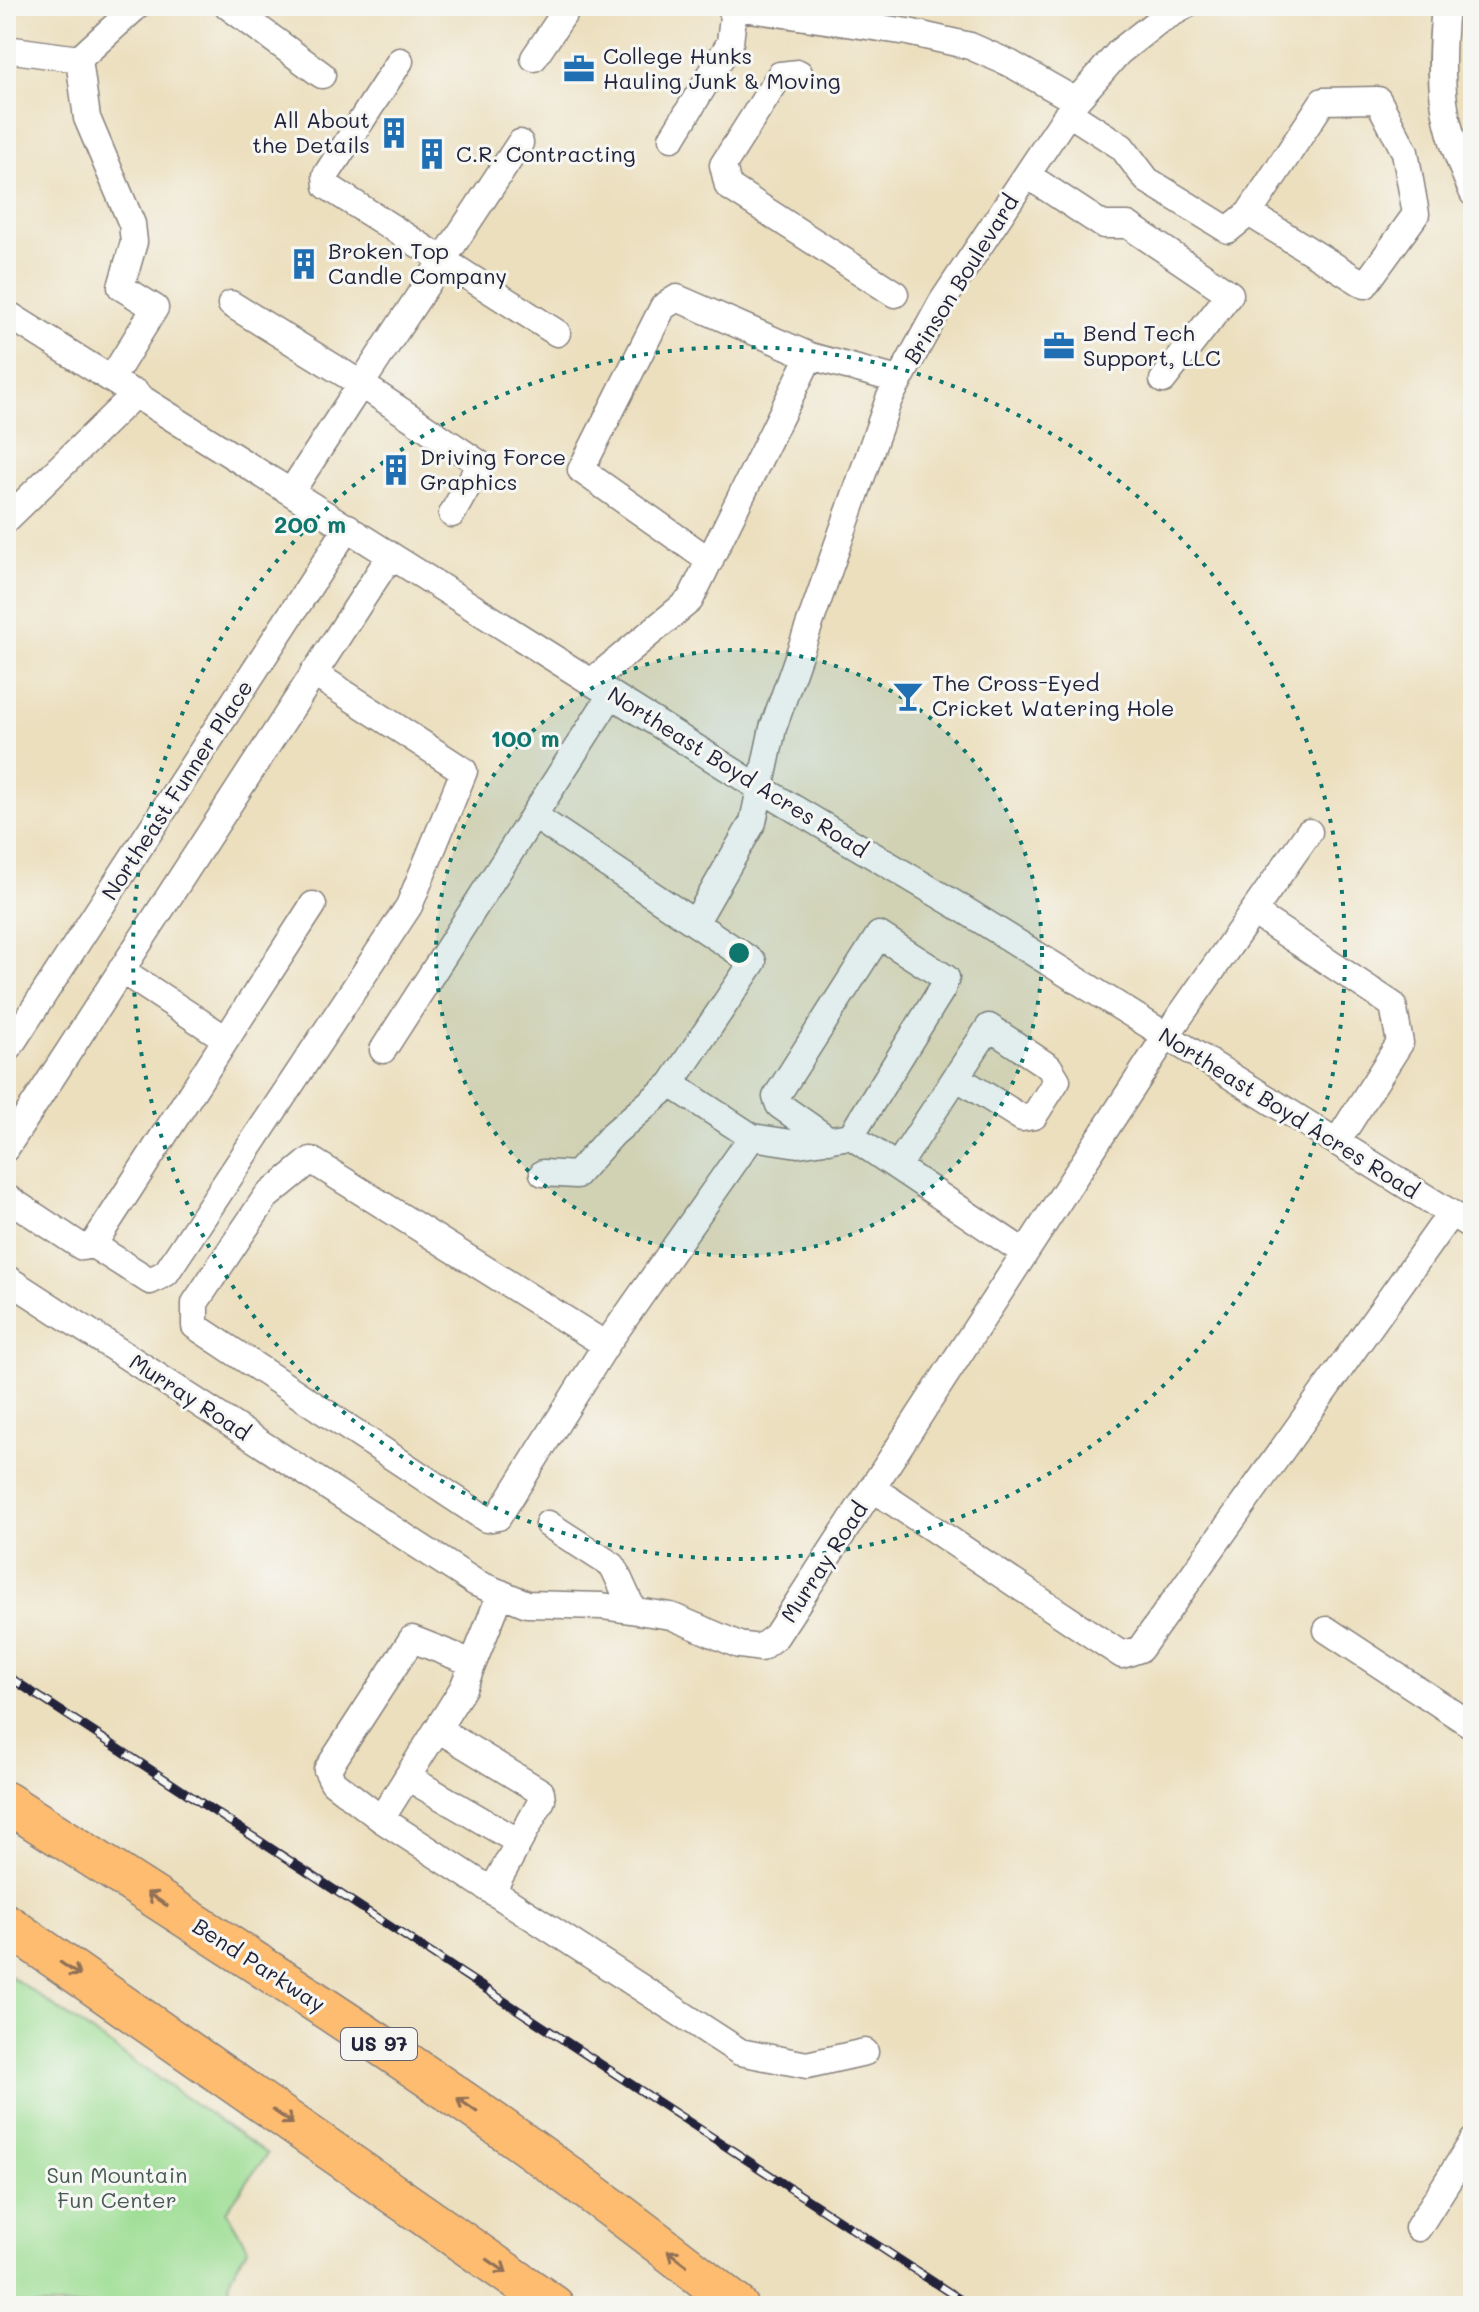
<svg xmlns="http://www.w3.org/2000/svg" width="1479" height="2312" font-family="Mali,sans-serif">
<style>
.green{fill:#9ede94;stroke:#608068;stroke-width:2}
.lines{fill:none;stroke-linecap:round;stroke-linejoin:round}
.minor-casing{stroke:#87807c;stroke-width:29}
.highway-casing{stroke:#87807c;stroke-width:43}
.minor{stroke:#fff;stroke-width:26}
.highway{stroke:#fdbc70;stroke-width:40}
.rail-casing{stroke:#22223b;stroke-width:9}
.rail{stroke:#f6f6f2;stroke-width:6;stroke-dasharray:18;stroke-linecap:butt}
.oneway{stroke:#906f56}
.ring{fill:none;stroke:#0f766e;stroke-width:4;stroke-dasharray:4 8}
.labels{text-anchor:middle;stroke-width:6;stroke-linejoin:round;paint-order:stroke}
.shield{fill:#f6f6f2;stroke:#626272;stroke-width:2}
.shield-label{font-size:20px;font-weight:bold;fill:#22223b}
.poi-label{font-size:22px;fill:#22223b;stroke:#f6f6f2;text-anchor:start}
.street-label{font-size:22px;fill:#22223b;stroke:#f6f6f2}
.park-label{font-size:22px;fill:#475a56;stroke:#f6f6f2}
.centre{fill:#0f766e;stroke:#f6f6f2;stroke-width:4}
.ring-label{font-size:24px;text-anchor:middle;font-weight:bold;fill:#0f766e;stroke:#f6f6f2;stroke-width:6;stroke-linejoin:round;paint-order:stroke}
</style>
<rect width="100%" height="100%" fill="#f6f6f2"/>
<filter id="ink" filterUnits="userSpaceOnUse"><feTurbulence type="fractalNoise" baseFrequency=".0125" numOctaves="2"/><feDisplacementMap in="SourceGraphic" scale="16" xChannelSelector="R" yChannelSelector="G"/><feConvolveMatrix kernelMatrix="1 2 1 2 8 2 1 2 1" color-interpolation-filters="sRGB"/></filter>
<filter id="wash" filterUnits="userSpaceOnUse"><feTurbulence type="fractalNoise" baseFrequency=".006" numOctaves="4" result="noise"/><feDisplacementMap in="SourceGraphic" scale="32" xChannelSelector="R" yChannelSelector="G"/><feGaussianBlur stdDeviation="1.8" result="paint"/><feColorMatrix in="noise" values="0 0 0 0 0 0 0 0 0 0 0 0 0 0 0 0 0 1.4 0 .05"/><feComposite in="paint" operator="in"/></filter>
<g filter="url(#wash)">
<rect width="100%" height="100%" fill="#ecdfbe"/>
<path class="green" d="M 6,1973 L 267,2154 L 226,2211 L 248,2248 C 233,2270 224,2280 232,2306 L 6,2306 Z"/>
</g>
<g filter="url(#ink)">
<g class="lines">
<defs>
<path id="minor" d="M 228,6 L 322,75
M 729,6 L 908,32 L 970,46 L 1011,64 L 1076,101
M 1445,6 C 1438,83 1440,121 1473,193
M 6,49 L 79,59
M 534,58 L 569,6
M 79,59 L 87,118 L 132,224 L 134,242 L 121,287 L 155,308 L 112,378
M 79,59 L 137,6
M 400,61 L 326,175 L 327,186 L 557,333
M 799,73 L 780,75 L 723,165 L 728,186 L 895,294
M 1069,113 L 1122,147 L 1147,180 L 1228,230 L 1249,213 L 1365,285 L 1416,214 L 1405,152 L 1378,100 L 1323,101 L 1249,213
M 672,138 L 730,43 L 734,7
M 1027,175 L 1103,225 L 1128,225 L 1230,294 L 1163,380
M 231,304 L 361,384 L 291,492
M 6,313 L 758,787 L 963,909 L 1473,1227
M 810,356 L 898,380
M 452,514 L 480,464 L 361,384 L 520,143
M 6,520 L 136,393
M 591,682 L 690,600 L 810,356 L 677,298 L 663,307 L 581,470 L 710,561
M 536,817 L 753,962 L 671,1084 L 752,1137
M 1253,912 L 1393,1005 L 1400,1043 L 1337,1142
M 695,923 L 753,822 L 773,728 L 889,399 L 942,302 L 1076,101 L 1119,52 L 1157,22 L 1185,6
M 121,970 L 226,1039
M 383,1050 L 611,695
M 6,1052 L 348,527
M 829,1140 L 779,1105 L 776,1097 L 879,935 L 946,978 L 942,989 L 851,1136
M 6,1148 L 390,556
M 897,1167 L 989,1027 L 1049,1067 L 1057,1080 L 1034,1116 L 1022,1118 L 956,1077
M 543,1173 L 576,1175 L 613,1134 L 671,1084
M 6,1197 L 82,1247 L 93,1245 L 313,905
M 93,1245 L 150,1281 L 166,1273 L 409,906 L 464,771 L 313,673
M 6,1278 L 476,1583 L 527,1604 L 602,1606 L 671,1616 L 739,1645 L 760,1648 L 776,1636 L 1166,1036 L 1309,832
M 606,1345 L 498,1517 L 486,1519 L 195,1326 L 195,1303 L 266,1197 L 311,1160 L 606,1345 L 752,1137 L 798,1144 L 851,1136 L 1025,1253
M 872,1488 L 1122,1655 L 1140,1649 L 1451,1213
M 548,1524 L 613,1566 L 633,1610
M 501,1593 L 463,1688 L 381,1819 L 740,2052 L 807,2065 L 865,2052
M 1327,1630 L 1473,1726
M 438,1729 L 541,1792 L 542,1800 L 492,1891
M 407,1777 L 519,1842
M 381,1819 L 333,1782 L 327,1770 L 412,1639 L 473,1663
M 1418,2228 L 1473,2141"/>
<path id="highway" d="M 6,1802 C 255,1962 508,2119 738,2306
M 6,1924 L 554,2306"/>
</defs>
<use href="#minor" class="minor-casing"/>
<use href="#highway" class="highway-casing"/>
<use href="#minor" class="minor"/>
<use href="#highway" class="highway"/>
<defs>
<path id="rail" d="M 6,1675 L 970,2306"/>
</defs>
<use href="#rail" class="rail-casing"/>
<use href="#rail" class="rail"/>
</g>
<defs><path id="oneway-shaft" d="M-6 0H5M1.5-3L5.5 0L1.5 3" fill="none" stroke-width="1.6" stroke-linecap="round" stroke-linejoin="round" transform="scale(2)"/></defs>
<g class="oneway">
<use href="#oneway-shaft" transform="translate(157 1899) rotate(-147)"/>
<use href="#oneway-shaft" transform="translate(70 1969) rotate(35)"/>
<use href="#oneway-shaft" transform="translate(467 2105) rotate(-145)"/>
<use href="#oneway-shaft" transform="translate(283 2117) rotate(35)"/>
<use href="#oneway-shaft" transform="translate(677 2258) rotate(-143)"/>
<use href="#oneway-shaft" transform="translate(497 2266) rotate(35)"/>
</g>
</g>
<circle cx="739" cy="953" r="303" fill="#0f766e" fill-opacity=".12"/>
<g class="ring">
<circle cx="739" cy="953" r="303"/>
<circle cx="739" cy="953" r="606"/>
</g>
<defs>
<symbol id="office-bare" viewBox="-9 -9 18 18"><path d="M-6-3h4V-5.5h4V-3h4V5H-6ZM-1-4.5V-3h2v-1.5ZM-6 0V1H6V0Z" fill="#1f6fb2" stroke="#f6f6f2" stroke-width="2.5" paint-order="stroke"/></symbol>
<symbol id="building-bare" viewBox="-9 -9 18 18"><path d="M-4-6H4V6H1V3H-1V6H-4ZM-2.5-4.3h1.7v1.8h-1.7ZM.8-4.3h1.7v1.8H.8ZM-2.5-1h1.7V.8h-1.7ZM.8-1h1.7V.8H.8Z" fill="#1f6fb2" stroke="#f6f6f2" stroke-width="2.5" paint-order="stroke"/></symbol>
<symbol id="bar-bare" viewBox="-9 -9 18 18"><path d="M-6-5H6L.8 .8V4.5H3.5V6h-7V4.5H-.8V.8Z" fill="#1f6fb2" stroke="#f6f6f2" stroke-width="2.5" paint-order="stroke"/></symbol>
</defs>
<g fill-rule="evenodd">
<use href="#office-bare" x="557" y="47" width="44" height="44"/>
<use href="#building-bare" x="372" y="111" width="44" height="44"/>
<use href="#building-bare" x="410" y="132" width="44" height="44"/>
<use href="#building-bare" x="282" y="242" width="44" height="44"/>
<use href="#office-bare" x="1037" y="324" width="44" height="44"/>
<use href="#building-bare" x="374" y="448" width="44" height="44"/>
<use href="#bar-bare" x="886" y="674" width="44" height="44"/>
</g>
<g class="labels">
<rect class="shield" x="341" y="2028" width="76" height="32" rx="6"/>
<g class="shield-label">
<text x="379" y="2051">US 97</text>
</g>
<g class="poi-label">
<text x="603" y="64">College Hunks<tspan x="603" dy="25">Hauling Junk &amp; Moving</tspan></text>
<text x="370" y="128" text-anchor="end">All About<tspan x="370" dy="25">the Details</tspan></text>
<text x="456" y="162">C.R. Contracting</text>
<text x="328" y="259">Broken Top<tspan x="328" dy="25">Candle Company</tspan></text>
<text x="1083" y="341">Bend Tech<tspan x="1083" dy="25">Support, LLC</tspan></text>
<text x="420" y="465">Driving Force<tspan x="420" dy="25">Graphics</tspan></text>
<text x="932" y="691">The Cross-Eyed<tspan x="932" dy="25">Cricket Watering Hole</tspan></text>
</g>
<g class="street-label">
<text transform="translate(961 279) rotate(-58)" y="8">Brinson Boulevard</text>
<text transform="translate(738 772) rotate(32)" y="8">Northeast Boyd Acres Road</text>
<text transform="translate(177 790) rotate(-57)" y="8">Northeast Funner Place</text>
<text transform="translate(1289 1113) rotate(32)" y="8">Northeast Boyd Acres Road</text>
<text transform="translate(190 1397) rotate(33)" y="8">Murray Road</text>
<text transform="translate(824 1562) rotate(-57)" y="8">Murray Road</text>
<text transform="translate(259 1965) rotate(33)" y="8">Bend Parkway</text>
</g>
<g class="park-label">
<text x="117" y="2183">Sun Mountain<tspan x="117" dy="25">Fun Center</tspan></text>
</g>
</g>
<circle cx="739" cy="953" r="12" class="centre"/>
<g class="ring-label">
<text x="310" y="533">200 m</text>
<text x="525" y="747">100 m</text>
</g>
<rect width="1479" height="2312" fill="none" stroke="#f6f6f2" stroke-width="32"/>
</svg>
